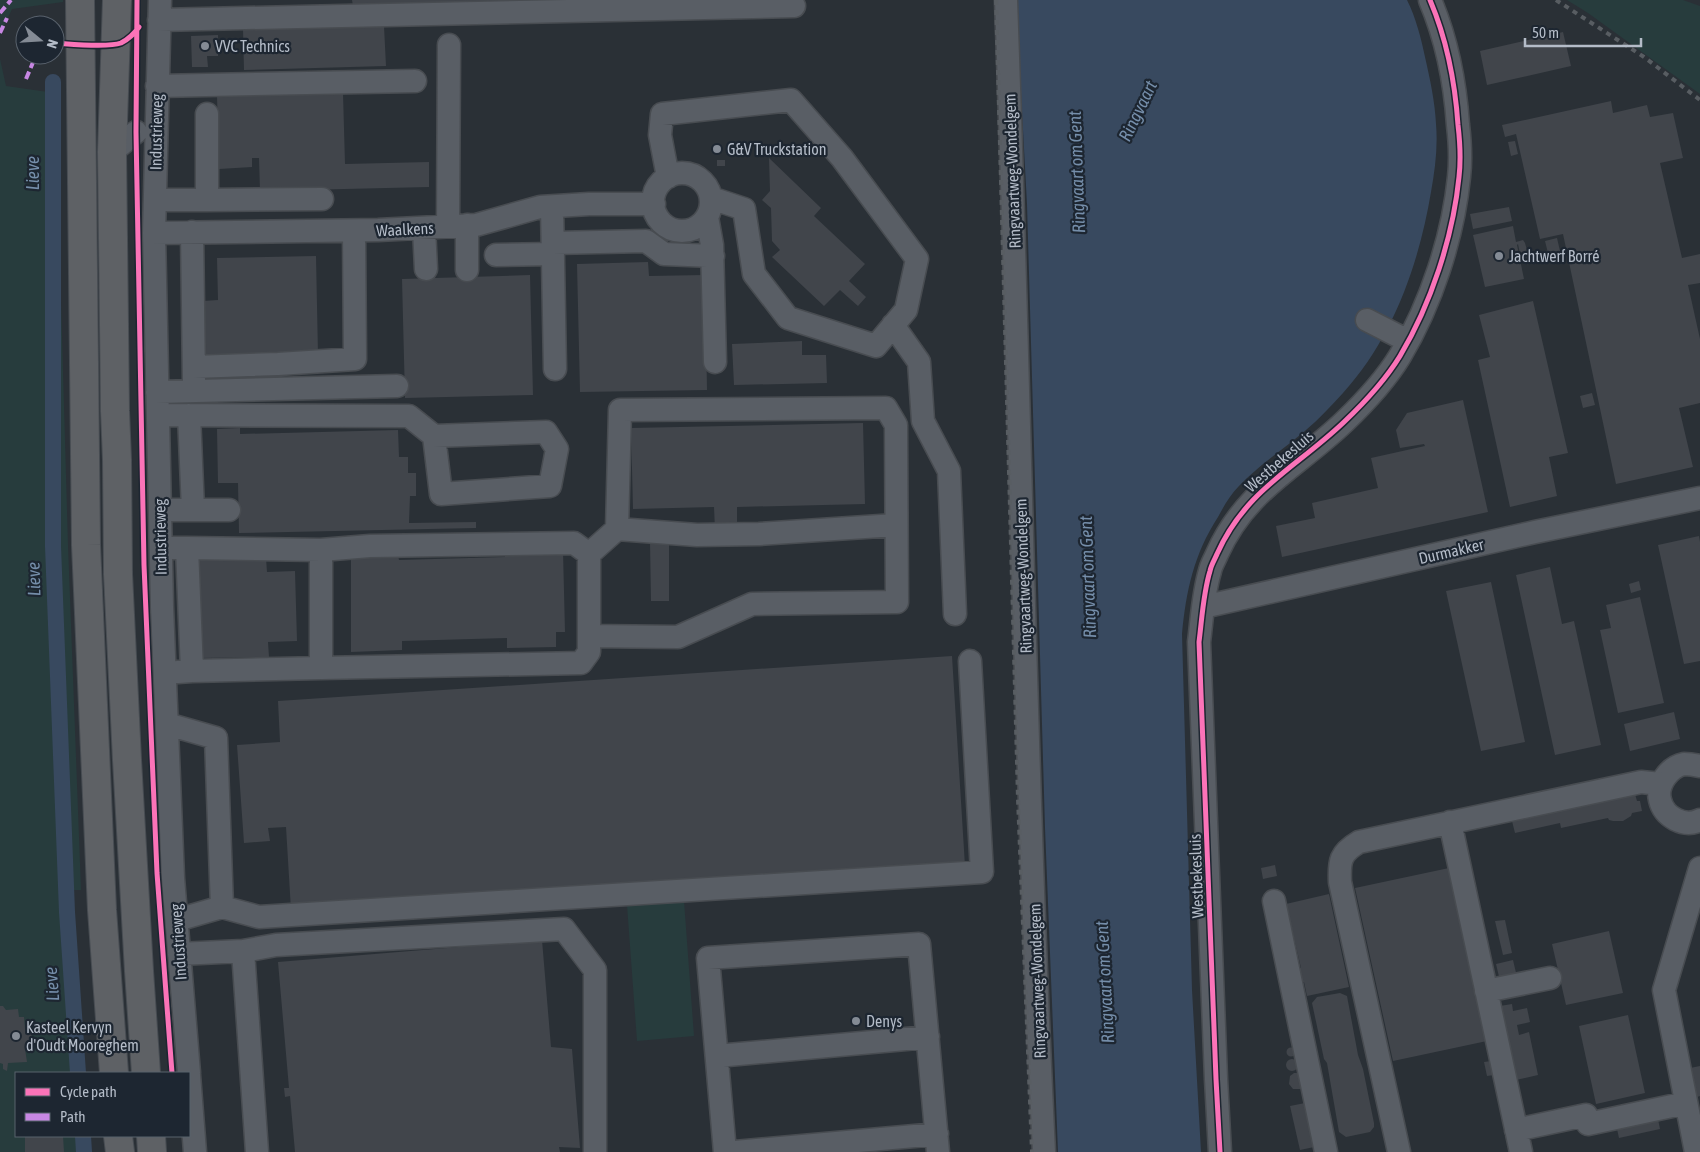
<svg xmlns="http://www.w3.org/2000/svg" width="1700" height="1152" font-family="'Asap Condensed',sans-serif">
<style>
.green{fill:#273c3d}
.water{fill:#38495f}
.lines{fill:none;stroke-linecap:round;stroke-linejoin:round}
.canal{stroke:#38495f;stroke-width:16}
.building{fill:#41454b}
.minor-casing{stroke:#484c51;stroke-width:25}
.highway-casing{stroke:#474c52;stroke-width:30}
.minor{stroke:#595e65;stroke-width:22}
.highway{stroke:#5e6165;stroke-width:28}
.rail{stroke:#585d62;stroke-width:4;stroke-dasharray:5 5;stroke-linecap:butt}
.quiet{stroke:#c787e3;stroke-width:4;stroke-dasharray:8 4;stroke-linecap:butt}
.cycleway-casing{stroke:#1d2631;stroke-width:8}
.cycleway{stroke:#fb73b8;stroke-width:5}
.poi-dot{fill:#848b95;stroke:#1d2631;stroke-width:2}
.labels{text-anchor:middle;stroke-width:4.5;stroke-linejoin:round;paint-order:stroke}
.poi-label{font-size:16px;fill:#b4bcc8;stroke:#1d2631;text-anchor:start}
.street-label{font-size:16px;fill:#b4bcc8;stroke:#1d2631}
.water-label{font-size:18px;font-style:italic;fill:#758eaa;stroke:#1d2631}
</style>
<rect width="100%" height="100%" fill="#2a3036"/>
<path class="green" d="M 0,0 L 63,0 L 63,2 L 12,9 L 0,35 Z
M 1567,0 L 1683,0 L 1700,6 L 1700,94 L 1588,13 Z
M 0,59 L 6,86 L 55,93 L 68,545 L 81,890 L 60,890 L 63,961 L 72,1073 L 16,1073 L 16,1136 L 76,1136 L 77,1152 L 0,1152 Z
M 684,901 L 694,1036 L 637,1041 L 627,905 Z"/>
<path class="water" d="M 1016,0 L 1407,0 C 1416,18 1421,38 1425,57 C 1430,79 1435,102 1436,124 C 1438,147 1435,170 1431,192 C 1419,264 1393,338 1343,393 C 1331,406 1319,419 1306,430 C 1284,449 1259,465 1239,486 C 1230,495 1224,506 1218,517 C 1194,554 1186,591 1182,634 L 1192,990 L 1201,1152 L 1058,1152 L 1045,828 L 1027,204 Z"/>
<g class="lines">
<path class="canal" d="M 53,82 L 53,546 L 67,912 L 78,1073
M 83,1136 L 84,1152"/>
</g>
<path class="building" d="M 352,0 L 561,0 L 353,6 Z
M 384,26 L 386,66 L 244,70 L 243,29 Z
M 1563,32 L 1571,66 L 1487,85 L 1480,51 Z
M 218,35 L 218,56 L 207,56 L 208,67 L 192,67 L 191,36 Z
M 343,93 L 345,164 L 429,162 L 429,187 L 260,191 L 259,158 L 252,158 L 252,167 L 219,169 L 217,96 Z
M 1611,101 L 1613,113 L 1647,105 L 1650,117 L 1673,113 L 1683,158 L 1660,163 L 1682,258 L 1700,254 L 1700,283 L 1688,285 L 1700,339 L 1700,403 L 1679,408 L 1693,467 L 1616,484 L 1563,234 L 1540,239 L 1516,134 L 1505,137 L 1502,125 Z
M 1515,141 L 1518,154 L 1511,156 L 1508,142 Z
M 769,158 L 821,208 L 814,216 L 865,264 L 849,281 L 866,297 L 858,306 L 840,290 L 824,306 L 772,257 L 780,250 L 772,241 L 771,208 L 762,200 L 770,191 Z
M 717,160 L 725,160 L 725,166 L 717,166 Z
M 1509,207 L 1512,221 L 1473,229 L 1470,214 Z
M 1513,226 L 1516,242 L 1523,240 L 1525,243 L 1530,261 L 1522,263 L 1518,244 L 1517,245 L 1524,279 L 1485,287 L 1473,235 Z
M 1557,238 L 1560,251 L 1548,253 L 1545,241 Z
M 316,256 L 318,355 L 205,359 L 203,301 L 218,300 L 217,258 Z
M 648,262 L 649,276 L 705,275 L 707,390 L 580,392 L 577,264 Z
M 530,275 L 533,395 L 405,398 L 402,279 Z
M 1533,301 L 1568,453 L 1549,457 L 1557,496 L 1510,507 L 1478,360 L 1490,357 L 1479,315 Z
M 802,341 L 802,355 L 826,355 L 827,383 L 734,385 L 732,344 Z
M 1592,393 L 1595,405 L 1583,408 L 1580,396 Z
M 1463,400 L 1488,512 L 1282,557 L 1276,526 L 1315,518 L 1312,503 L 1378,488 L 1371,458 L 1425,446 L 1424,444 L 1400,448 L 1396,430 L 1407,413 Z
M 863,423 L 865,504 L 737,507 L 737,529 L 715,530 L 714,507 L 633,509 L 631,428 Z
M 240,428 L 240,434 L 398,430 L 399,457 L 408,457 L 408,473 L 416,473 L 416,496 L 410,496 L 409,523 L 476,522 L 476,528 L 239,533 L 238,483 L 218,483 L 217,429 Z
M 1699,536 L 1700,542 L 1700,661 L 1684,664 L 1658,545 Z
M 669,541 L 669,601 L 651,601 L 650,542 Z
M 563,551 L 565,632 L 556,632 L 556,647 L 507,648 L 507,638 L 402,641 L 402,650 L 351,652 L 351,556 L 398,555 L 399,560 L 505,557 L 505,552 Z
M 266,558 L 267,572 L 295,571 L 297,641 L 268,642 L 269,657 L 199,658 L 197,560 Z
M 1550,567 L 1562,624 L 1574,621 L 1601,745 L 1555,755 L 1516,575 Z
M 1639,581 L 1641,590 L 1631,593 L 1629,584 Z
M 1491,582 L 1525,742 L 1481,751 L 1446,591 Z
M 1640,597 L 1664,703 L 1618,713 L 1600,630 L 1611,628 L 1606,605 Z
M 952,656 L 965,866 L 291,910 L 286,827 L 268,828 L 270,841 L 244,843 L 237,745 L 280,742 L 278,701 Z
M 1674,712 L 1680,739 L 1630,751 L 1624,724 Z
M 1635,794 L 1637,801 L 1640,801 L 1642,811 L 1632,813 L 1631,816 L 1623,821 L 1613,821 L 1609,820 L 1608,818 L 1561,828 L 1560,823 L 1515,833 L 1512,821 Z
M 1275,865 L 1277,876 L 1263,879 L 1261,868 Z
M 1449,868 L 1487,1041 L 1393,1061 L 1355,888 Z
M 1329,894 L 1349,987 L 1307,996 L 1304,982 L 1292,985 L 1289,971 L 1301,968 L 1286,904 Z
M 1505,920 L 1512,953 L 1503,955 L 1495,921 Z
M 1609,931 L 1623,993 L 1566,1005 L 1552,944 Z
M 542,940 L 551,1047 L 572,1049 L 580,1148 L 559,1147 L 560,1152 L 295,1152 L 290,1096 L 285,1097 L 284,1088 L 289,1088 L 278,962 Z
M 1513,960 L 1517,977 L 1500,981 L 1496,964 Z
M 1340,993 L 1347,996 L 1358,1055 L 1363,1069 L 1374,1123 L 1374,1127 L 1370,1132 L 1346,1137 L 1339,1132 L 1327,1063 L 1324,1059 L 1312,1003 L 1317,997 Z
M 1512,1004 L 1513,1011 L 1527,1008 L 1530,1022 L 1517,1025 L 1519,1035 L 1529,1032 L 1538,1075 L 1516,1080 L 1500,1006 Z
M 0,1006 L 3,1006 L 6,1010 L 18,1009 L 19,1017 L 24,1017 L 25,1029 L 31,1033 L 33,1039 L 30,1047 L 25,1049 L 27,1062 L 8,1063 L 7,1071 L 3,1069 L 3,1064 L 0,1063 Z
M 1628,1015 L 1645,1093 L 1596,1104 L 1579,1026 Z
M1286.5 1052a4.5 4.5 0 1 1 9 0a4.5 4.5 0 1 1-9 0Z
M1286 1065a6 6 0 1 1 12 0a6 6 0 1 1-12 0Z
M 1491,1061 L 1494,1075 L 1487,1076 L 1484,1062 Z
M 1700,1066 L 1700,1096 L 1697,1097 L 1690,1068 Z
M 1294,1073 L 1298,1073 L 1302,1087 L 1300,1089 L 1293,1089 L 1289,1084 L 1290,1076 Z
M 1310,1102 L 1319,1146 L 1300,1150 L 1290,1106 Z
M 1658,1119 L 1660,1129 L 1619,1138 L 1617,1129 Z
M 25,1136 L 63,1136 L 64,1152 L 25,1152 Z"/>
<g class="lines">
<defs>
<path id="minor" d="M 160,0 L 154,233 L 162,607 L 173,878 L 189,1073
M 1006,0 C 1020,384 1025,768 1044,1152
M 159,20 L 794,6
M 157,86 L 415,81
M 112,152 L 136,132
M653 202a29 29 0 1 1 58 0a29 29 0 1 1-58 0Z
M 668,177 L 660,135 L 662,114 L 791,100 L 842,158 L 917,259 L 906,310 L 876,346 L 788,318 L 754,274 L 744,209 L 711,198
M 155,200 L 207,200 L 207,114
M 207,200 L 322,199
M 552,207 L 555,369
M 707,217 L 712,245 L 715,362
M 467,225 L 467,270
M 448,226 L 449,45
M 424,228 L 426,269
M 192,232 L 194,381
M 154,233 L 378,230 L 476,225 L 540,207 L 589,204 L 654,204
M 553,243 L 646,241 L 664,254 L 713,256
M 496,255 L 553,254
M 1367,320 L 1408,341
M 893,325 L 919,362 L 923,421 L 949,471 L 955,614
M 194,367 L 278,364 L 355,359 L 354,231
M 157,392 L 397,386
M 158,415 L 409,416 L 434,436 L 441,494 L 550,486 L 557,449 L 546,432 L 434,436
M 189,415 L 193,510
M 160,510 L 229,510
M 617,529 L 697,535 L 759,534 L 896,525
M 171,548 L 187,548 L 192,671 L 178,672
M 187,548 L 321,550 L 321,668 L 192,671
M 321,550 L 370,546 L 574,543 L 589,554 L 589,652 L 581,663 L 321,668
M 1203,607 L 1535,532 L 1700,498
M 589,636 L 678,637 L 752,604 L 897,602 L 896,425 L 886,408 L 620,410 L 617,529 L 589,554
M 167,724 L 216,738 L 222,907 L 177,920
M 1700,766 C 1696,765 1689,764 1684,764 C 1669,767 1656,785 1660,800 C 1664,817 1684,828 1700,820
M 1450,822 L 1521,1152
M 1274,901 L 1326,1152
M 222,907 L 259,917 L 982,872 L 970,661
M 243,951 L 276,945 L 564,929 L 595,970 L 595,1152
M 179,954 L 243,951 L 257,1152
M 1486,991 L 1550,978
M 717,1056 L 928,1037
M 189,1075 L 195,1152
M 1516,1130 L 1586,1115 L 1588,1124 L 1686,1103
M 725,1152 L 708,958 L 919,944 L 938,1152
M 735,1152 L 937,1134
M 1220,1152 L 1216,1079 L 1199,642 C 1202,619 1203,594 1210,571 C 1211,565 1215,559 1217,554 C 1246,489 1296,468 1344,422 C 1364,403 1386,379 1400,356 C 1431,304 1453,237 1459,177 C 1461,160 1460,142 1458,125 C 1455,81 1447,40 1430,0
M 1399,1152 L 1340,882 C 1339,861 1340,853 1359,842 L 1641,782 L 1661,784
M 1696,1152 L 1664,990 L 1700,868"/>
<path id="highway" d="M 80,0 L 86,545 L 102,910 L 114,1073
M 117,0 L 112,152 L 115,411 L 117,460 L 118,574 L 127,760 L 139,971 L 146,1073
M 118,1136 L 120,1152
M 151,1136 L 152,1152"/>
</defs>
<use href="#minor" class="minor-casing"/>
<use href="#highway" class="highway-casing"/>
<use href="#minor" class="minor"/>
<use href="#highway" class="highway"/>
<path class="rail" d="M 996,0 L 1018,799 L 1032,1152
M 1556,0 L 1644,57 L 1700,100"/>
<path class="quiet" d="M 0,13 L 11,0
M 0,33 L 7,18
M 26,79 L 34,60 L 33,55"/>
<defs>
<path id="cycleway" d="M 137,0 L 136,132 L 144,565 L 157,873 L 172,1073
M 55,43 C 71,44 107,48 121,43 C 129,39 134,34 139,27
M 1220,1152 L 1216,1079 L 1199,642 C 1202,619 1203,594 1210,571 C 1211,565 1215,559 1217,554 C 1246,489 1296,468 1344,422 C 1364,403 1386,379 1400,356 C 1431,304 1453,237 1459,177 C 1461,160 1460,142 1458,125 C 1455,81 1447,40 1430,0"/>
</defs>
<use href="#cycleway" class="cycleway-casing"/>
<use href="#cycleway" class="cycleway"/>
</g>
<g class="poi-dot">
<circle cx="205" cy="46" r="5"/>
<circle cx="717" cy="149" r="5"/>
<circle cx="1499" cy="256" r="5"/>
<circle cx="856" cy="1021" r="5"/>
<circle cx="16" cy="1036" r="5"/>
</g>
<g class="labels">
<g class="poi-label">
<text x="215" y="52">VVC Technics</text>
<text x="727" y="155">G&amp;V Truckstation</text>
<text x="1509" y="262">Jachtwerf Borré</text>
<text x="866" y="1027">Denys</text>
<text x="26" y="1033">Kasteel Kervyn<tspan x="26" dy="18">d'Oudt Mooreghem</tspan></text>
</g>
<g class="street-label">
<text transform="translate(156 132) rotate(-89)" y="6">Industrieweg</text>
<text transform="translate(1012 171) rotate(-92)" y="6">Ringvaartweg-Wondelgem</text>
<text transform="translate(405 229) rotate(-3)" y="6">Waalkens</text>
<text transform="translate(1279 461) rotate(-41)" y="6">Westbekesluis</text>
<text transform="translate(160 537) rotate(-91)" y="6">Industrieweg</text>
<text transform="translate(1451 551) rotate(-13)" y="6">Durmakker</text>
<text transform="translate(1023 576) rotate(-92)" y="6">Ringvaartweg-Wondelgem</text>
<text transform="translate(1196 876) rotate(-92)" y="6">Westbekesluis</text>
<text transform="translate(178 942) rotate(-94)" y="6">Industrieweg</text>
<text transform="translate(1037 981) rotate(-92)" y="6">Ringvaartweg-Wondelgem</text>
</g>
<g class="water-label">
<text transform="translate(1138 111) rotate(-64)" y="6">Ringvaart</text>
<text transform="translate(1077 172) rotate(-92)" y="6">Ringvaart om Gent</text>
<text transform="translate(33 173) rotate(-90)" y="6">Lieve</text>
<text transform="translate(1088 577) rotate(-92)" y="6">Ringvaart om Gent</text>
<text transform="translate(34 579) rotate(-92)" y="6">Lieve</text>
<text transform="translate(1105 982) rotate(-93)" y="6">Ringvaart om Gent</text>
<text transform="translate(52 984) rotate(-94)" y="6">Lieve</text>
</g>
</g>
<rect x="15" y="1072" width="175" height="65" fill="#1d2631" stroke="#59626d"/>
<rect x="25" y="1088" width="25" height="8" fill="#fb73b8" stroke="#59626d"/>
<text x="60" y="1097" font-size="15" fill="#b4bcc8">Cycle path</text>
<rect x="25" y="1113" width="25" height="8" fill="#c787e3" stroke="#59626d"/>
<text x="60" y="1122" font-size="15" fill="#b4bcc8">Path</text>
<g transform="translate(40 40) rotate(108)"><circle r="24" fill="#1d2631" stroke="#59626d"/>
<path d="M0-4L9 19L0 12L-9 19Z" fill="#848b95"/>
<text y="-8" font-size="14" font-weight="bold" text-anchor="middle" fill="#b4bcc8">N</text>
</g>
<path d="M1525 38v8h116v-8" fill="none" stroke="#b4bcc8" stroke-width="2.5"/>
<text x="1532" y="38" font-size="15" fill="#b4bcc8" stroke="#1d2631" stroke-width="4" paint-order="stroke">50 m</text>
</svg>
